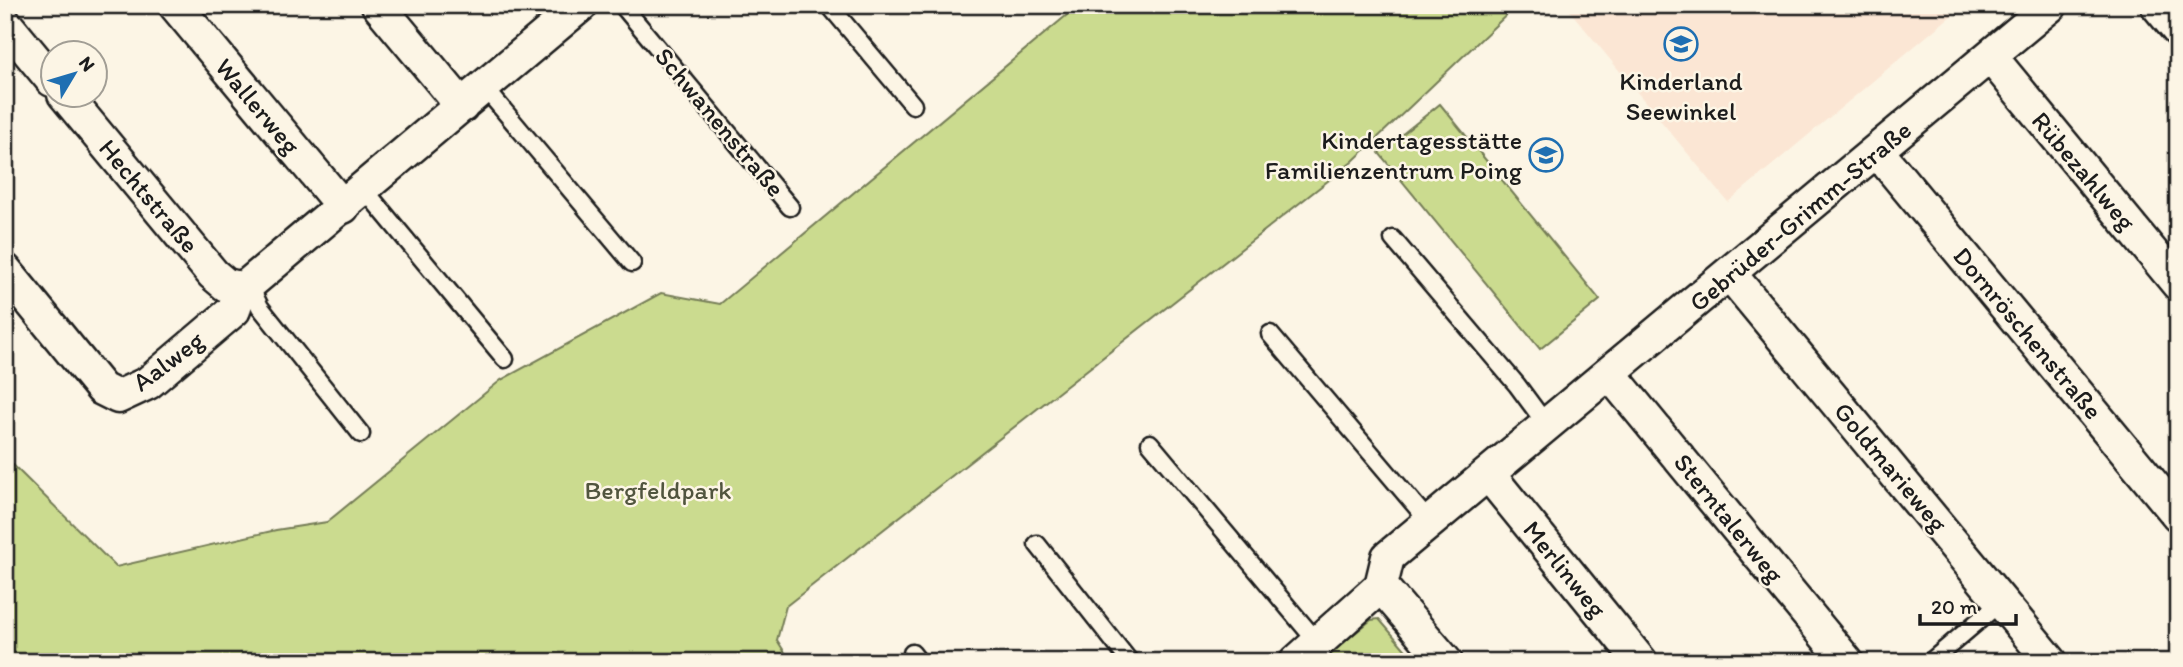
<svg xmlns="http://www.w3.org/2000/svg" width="2183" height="667" font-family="Itim,sans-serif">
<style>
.built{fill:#fbe6d4}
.green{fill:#cbdb8f;stroke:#747c56;stroke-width:2}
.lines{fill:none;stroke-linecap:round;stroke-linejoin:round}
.service-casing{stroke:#1c1c1c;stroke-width:21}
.minor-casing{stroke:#1c1c1c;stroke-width:37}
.service{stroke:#fcf5e5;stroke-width:16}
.minor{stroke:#fcf5e5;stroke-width:32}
.labels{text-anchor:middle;stroke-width:5;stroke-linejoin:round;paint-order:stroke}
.poi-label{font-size:26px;fill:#1c1c1c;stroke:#fcf5e5}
.street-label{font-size:26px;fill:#1c1c1c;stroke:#fcf5e5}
.park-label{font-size:26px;fill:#51553e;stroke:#fcf5e5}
</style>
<rect width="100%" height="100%" fill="#fcf5e5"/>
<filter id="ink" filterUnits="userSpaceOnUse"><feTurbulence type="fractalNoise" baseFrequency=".0143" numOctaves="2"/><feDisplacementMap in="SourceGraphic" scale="14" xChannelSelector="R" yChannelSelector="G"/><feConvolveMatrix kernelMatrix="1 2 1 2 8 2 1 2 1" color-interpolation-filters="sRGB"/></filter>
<g filter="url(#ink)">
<path class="built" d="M 1565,5 L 1964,5 L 1728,202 Z"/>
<path class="green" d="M 1079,5 L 1517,5 L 1352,162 L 786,606 L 777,640 L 791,662 L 5,662 L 5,457 L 116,567 L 276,530 L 327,522 L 501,380 L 661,293 L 720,304 Z
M 1440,104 L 1600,300 L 1540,349 L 1379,153 Z
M 1379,619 L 1416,662 L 1320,662 L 1371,620 Z"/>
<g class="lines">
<defs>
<path id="service" d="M 622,5 L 790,207
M 829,5 L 913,105
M 484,87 L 632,263
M 364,189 L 505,359
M 1393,239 L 1517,385 L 1548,427
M 249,284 L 260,307 L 361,434
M 1270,334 L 1431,524
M 1150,443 L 1318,643
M 1037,544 L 1130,662
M 912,653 L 919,662
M 1930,662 L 2002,601"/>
<path id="minor" d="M 175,5 L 343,207
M 378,5 L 462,106
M 2157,5 L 2178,30
M 5,23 L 52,80
M 1991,57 L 2178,284
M 64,94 L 213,274 L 226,285 L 240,288
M 1877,151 L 2178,515
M 5,270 L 102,389 L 118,397 L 148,383 L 234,310 L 240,288
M 1730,274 L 2051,662
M 240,288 L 249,284 L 581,5
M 1610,374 L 1847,662
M 1489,475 L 1641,662
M 1381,586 L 1446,662
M 1296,662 L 1381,586 L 1388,557 L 2051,5"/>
</defs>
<use href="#service" class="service-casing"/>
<use href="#minor" class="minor-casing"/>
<use href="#service" class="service"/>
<use href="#minor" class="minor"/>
</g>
</g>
<defs>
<symbol id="school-ring" viewBox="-11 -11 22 22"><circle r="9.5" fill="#fcf5e5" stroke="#1f6fb2" stroke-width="1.5"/><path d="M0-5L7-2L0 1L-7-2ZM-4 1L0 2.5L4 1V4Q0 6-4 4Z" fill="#1f6fb2"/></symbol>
</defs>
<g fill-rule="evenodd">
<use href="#school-ring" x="1662" y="25" width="38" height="38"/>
<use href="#school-ring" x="1527" y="136" width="38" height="38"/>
</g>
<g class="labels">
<g class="poi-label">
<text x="1681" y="90">Kinderland<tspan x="1681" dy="30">Seewinkel</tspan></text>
<text x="1522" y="149" text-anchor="end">Kindertagesstätte<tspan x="1522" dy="30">Familienzentrum Poing</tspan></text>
</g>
<g class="street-label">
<text transform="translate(258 106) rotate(50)" y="9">Wallerweg</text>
<text transform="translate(720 122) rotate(50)" y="9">Schwanenstraße</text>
<text transform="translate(2084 171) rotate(50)" y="9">Rübezahlweg</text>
<text transform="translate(149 196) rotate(50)" y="9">Hechtstraße</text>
<text transform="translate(1800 216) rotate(-40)" y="9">Gebrüder-Grimm-Straße</text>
<text transform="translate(2028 333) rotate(50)" y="9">Dornröschenstraße</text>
<text transform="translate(168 361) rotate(-37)" y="9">Aalweg</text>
<text transform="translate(1891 467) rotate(50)" y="9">Goldmarieweg</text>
<text transform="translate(1729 518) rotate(51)" y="9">Sterntalerweg</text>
<text transform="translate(1565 569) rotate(51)" y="9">Merlinweg</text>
</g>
<g class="park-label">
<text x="658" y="499">Bergfeldpark</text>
</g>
</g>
<rect width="2183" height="667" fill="none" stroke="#fcf5e5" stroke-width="28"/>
<rect x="14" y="14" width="2155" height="639" fill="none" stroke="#1c1c1c" stroke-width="2.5" filter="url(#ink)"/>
<g transform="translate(74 74) rotate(52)"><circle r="33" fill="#fcf5e5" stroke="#a29e95" stroke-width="2"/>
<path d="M0-5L12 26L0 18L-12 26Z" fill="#1f6fb2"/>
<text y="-10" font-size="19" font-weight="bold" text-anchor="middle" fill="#1c1c1c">N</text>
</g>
<path d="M1920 614v10h96v-10" fill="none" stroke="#1c1c1c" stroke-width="3.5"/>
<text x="1931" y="614" font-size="21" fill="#1c1c1c" stroke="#fcf5e5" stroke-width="5" paint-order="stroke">20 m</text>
</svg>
